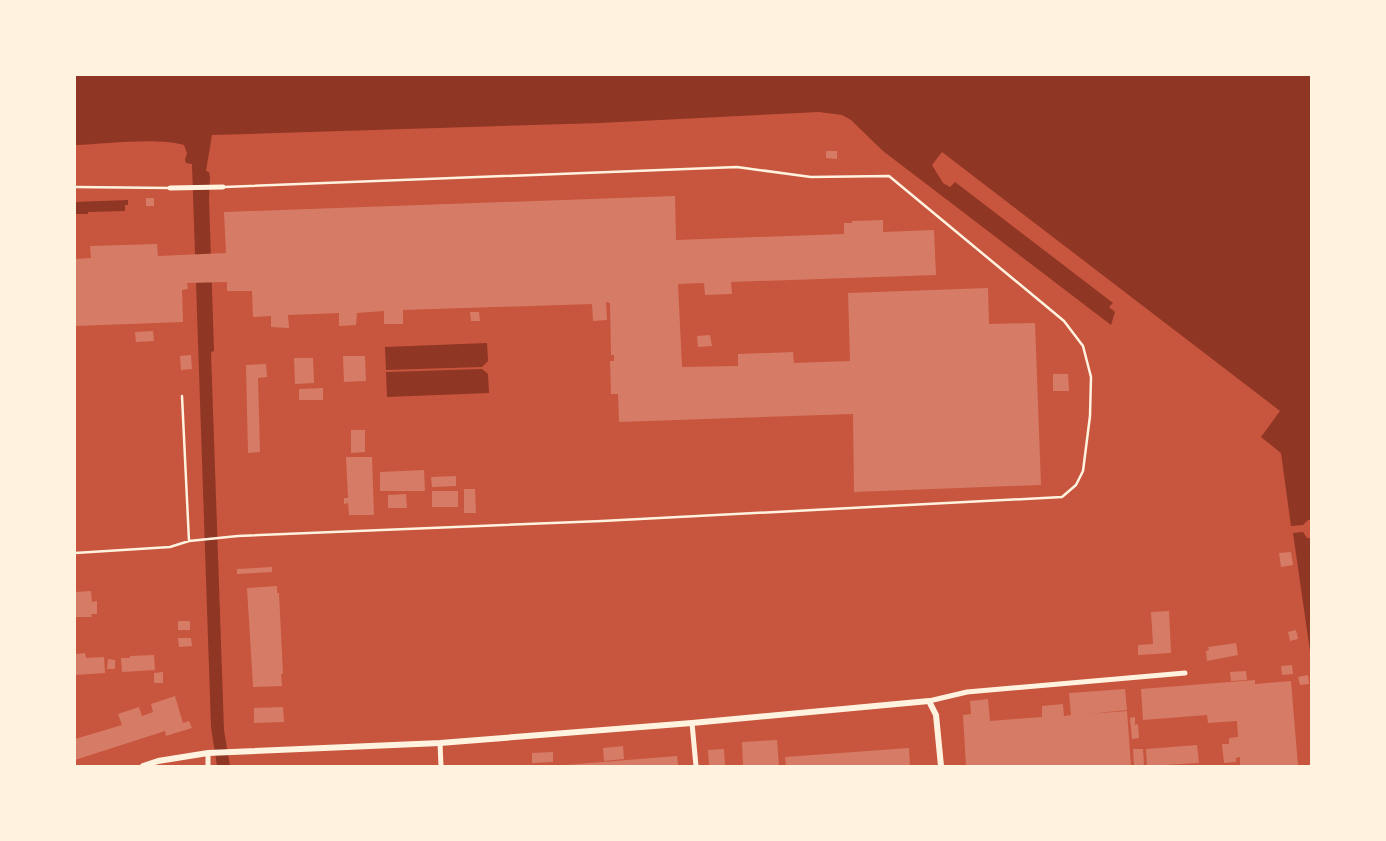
<svg xmlns="http://www.w3.org/2000/svg" width="1386" height="841" font-family="Quicksand,sans-serif">
<style>
.water{fill:#8f3625}
.building{fill:#d67c66}
.lines{fill:none;stroke-linecap:round;stroke-linejoin:round}
.service{stroke:#fff3e0;stroke-width:2.5}
.minor{stroke:#fff3e0;stroke-width:5}
.tertiary{stroke:#fff3e0;stroke-width:6}
</style>
<rect width="100%" height="100%" fill="#c8553d"/>
<path class="water" d="M 75,75 L 1311,75 L 1311,520 L 1308,520 L 1303,525 L 1291,526 L 1281,453 L 1261,437 L 1280,411 L 942,152 L 932,165 L 943,183 L 950,187 L 955,182 L 1113,303 L 1109,307 L 1115,312 L 1111,325 L 883,151 L 851,120 L 842,115 L 819,112 L 600,123 L 212,135 L 206,171 L 209,172 L 210,177 L 209,198 L 214,351 L 211,352 L 224,730 L 230,766 L 217,766 L 211,727 L 192,164 L 186,163 L 185,160 L 187,153 L 184,145 C 156,137 105,144 75,145 Z
M 128,200 L 128,205 L 125,205 L 125,211 L 88,212 L 88,214 L 75,214 L 75,202 Z
M 487,343 L 488,361 L 482,367 L 386,370 L 385,347 Z
M 482,369 L 488,374 L 489,393 L 387,397 L 386,372 Z
M 1303,532 L 1307,538 L 1311,538 L 1311,658 L 1293,533 Z"/>
<path class="building" d="M 826,151 L 837,151 L 837,159 L 826,158 Z
M 675,196 L 676,240 L 844,234 L 844,223 L 852,223 L 852,221 L 883,220 L 883,232 L 934,230 L 936,275 L 731,282 L 732,294 L 705,295 L 704,283 L 678,284 L 682,367 L 738,366 L 738,354 L 793,352 L 794,363 L 850,361 L 848,293 L 988,288 L 989,324 L 1035,323 L 1041,485 L 854,492 L 853,414 L 619,422 L 618,394 L 611,394 L 610,361 L 614,361 L 614,355 L 611,355 L 610,303 L 606,302 L 607,320 L 593,321 L 592,304 L 403,310 L 403,324 L 384,324 L 384,311 L 357,313 L 356,325 L 339,326 L 339,313 L 288,315 L 289,328 L 271,327 L 271,316 L 253,317 L 252,291 L 227,291 L 227,282 L 187,283 L 188,289 L 182,290 L 183,322 L 75,326 L 75,259 L 91,258 L 90,246 L 157,244 L 158,256 L 226,253 L 224,212 Z
M 146,198 L 154,198 L 154,206 L 146,206 Z
M 470,312 L 479,312 L 480,321 L 471,321 Z
M 153,331 L 154,341 L 136,342 L 135,332 Z
M 710,335 L 712,346 L 698,347 L 697,336 Z
M 191,355 L 192,369 L 181,370 L 180,356 Z
M 343,356 L 365,356 L 366,381 L 344,382 Z
M 294,358 L 313,358 L 314,383 L 295,384 Z
M 266,364 L 267,377 L 258,378 L 260,452 L 248,453 L 246,365 Z
M 1053,374 L 1068,374 L 1069,391 L 1053,391 Z
M 323,388 L 323,400 L 299,400 L 299,389 Z
M 351,430 L 365,430 L 365,452 L 351,453 Z
M 346,457 L 372,457 L 374,515 L 349,515 L 348,503 L 344,504 L 344,498 L 348,498 Z
M 424,470 L 425,491 L 380,491 L 380,472 Z
M 456,476 L 456,486 L 432,487 L 431,477 Z
M 464,489 L 475,489 L 476,513 L 464,513 Z
M 432,491 L 458,491 L 458,507 L 432,507 Z
M 406,494 L 407,508 L 388,508 L 388,495 Z
M 1291,552 L 1293,565 L 1281,567 L 1279,553 Z
M 272,567 L 272,572 L 237,574 L 237,569 Z
M 277,586 L 277,593 L 279,593 L 283,674 L 281,674 L 282,686 L 253,687 L 247,588 Z
M 91,591 L 92,602 L 97,601 L 97,614 L 91,614 L 92,617 L 75,617 L 75,592 Z
M 1169,611 L 1171,653 L 1138,655 L 1138,645 L 1153,644 L 1151,612 Z
M 178,621 L 190,621 L 190,630 L 178,630 Z
M 1296,630 L 1298,639 L 1290,641 L 1288,632 Z
M 178,638 L 191,638 L 192,646 L 179,647 Z
M 1236,643 L 1238,655 L 1207,661 L 1206,651 L 1209,650 L 1208,647 Z
M 85,653 L 86,658 L 104,657 L 105,673 L 75,675 L 76,654 Z
M 154,655 L 155,670 L 122,672 L 121,658 L 130,658 L 130,656 Z
M 108,659 L 115,660 L 115,669 L 107,669 Z
M 1292,665 L 1293,674 L 1282,675 L 1281,666 Z
M 1246,671 L 1247,680 L 1231,681 L 1230,672 Z
M 163,672 L 163,683 L 154,683 L 154,673 Z
M 1308,675 L 1309,684 L 1300,685 L 1298,677 Z
M 1255,680 L 1255,684 L 1291,681 L 1298,766 L 1240,766 L 1240,757 L 1236,758 L 1236,762 L 1224,763 L 1222,744 L 1229,744 L 1229,738 L 1238,737 L 1237,721 L 1208,723 L 1207,715 L 1143,720 L 1141,689 Z
M 1125,689 L 1127,710 L 1089,714 L 1127,711 L 1131,766 L 966,766 L 963,715 L 971,714 L 970,701 L 988,699 L 990,721 L 1042,717 L 1042,706 L 1063,704 L 1064,716 L 1071,715 L 1069,693 Z
M 175,696 L 183,723 L 189,721 L 192,728 L 166,736 L 165,731 L 75,760 L 75,739 L 122,725 L 118,714 L 139,707 L 142,716 L 153,712 L 151,704 Z
M 283,707 L 284,722 L 254,723 L 254,708 Z
M 1135,717 L 1135,725 L 1138,724 L 1139,738 L 1132,739 L 1130,718 Z
M 777,740 L 779,766 L 743,766 L 742,742 Z
M 1197,745 L 1199,763 L 1147,766 L 1146,749 Z
M 623,746 L 624,759 L 604,761 L 603,748 Z
M 909,748 L 910,766 L 786,766 L 785,757 Z
M 724,749 L 725,766 L 709,766 L 708,750 Z
M 1133,749 L 1143,749 L 1144,766 L 1134,766 Z
M 553,752 L 553,762 L 532,763 L 532,753 Z
M 677,756 L 678,765 L 565,766 L 565,765 Z"/>
<g class="lines">
<path class="service" d="M 75,187 L 170,188
M 182,396 L 189,541
M 75,553 L 170,547 L 189,541 L 238,536 L 602,521 L 1062,497 L 1076,485 L 1083,471 L 1090,416 L 1091,377 L 1083,346 L 1064,321 L 889,176 L 811,177 L 737,167 L 224,187"/>
<path class="minor" d="M 170,188 L 223,187
M 929,701 L 967,692 L 1185,673
M 692,723 L 696,766
M 440,743 L 441,766
M 208,753 L 208,766"/>
<path class="tertiary" d="M 143,766 L 158,761 L 208,753 L 440,743 L 692,723 L 929,701 L 936,715 L 941,766"/>
</g>
<rect width="1386" height="841" fill="none" stroke="#fff3e0" stroke-width="152"/>
</svg>
